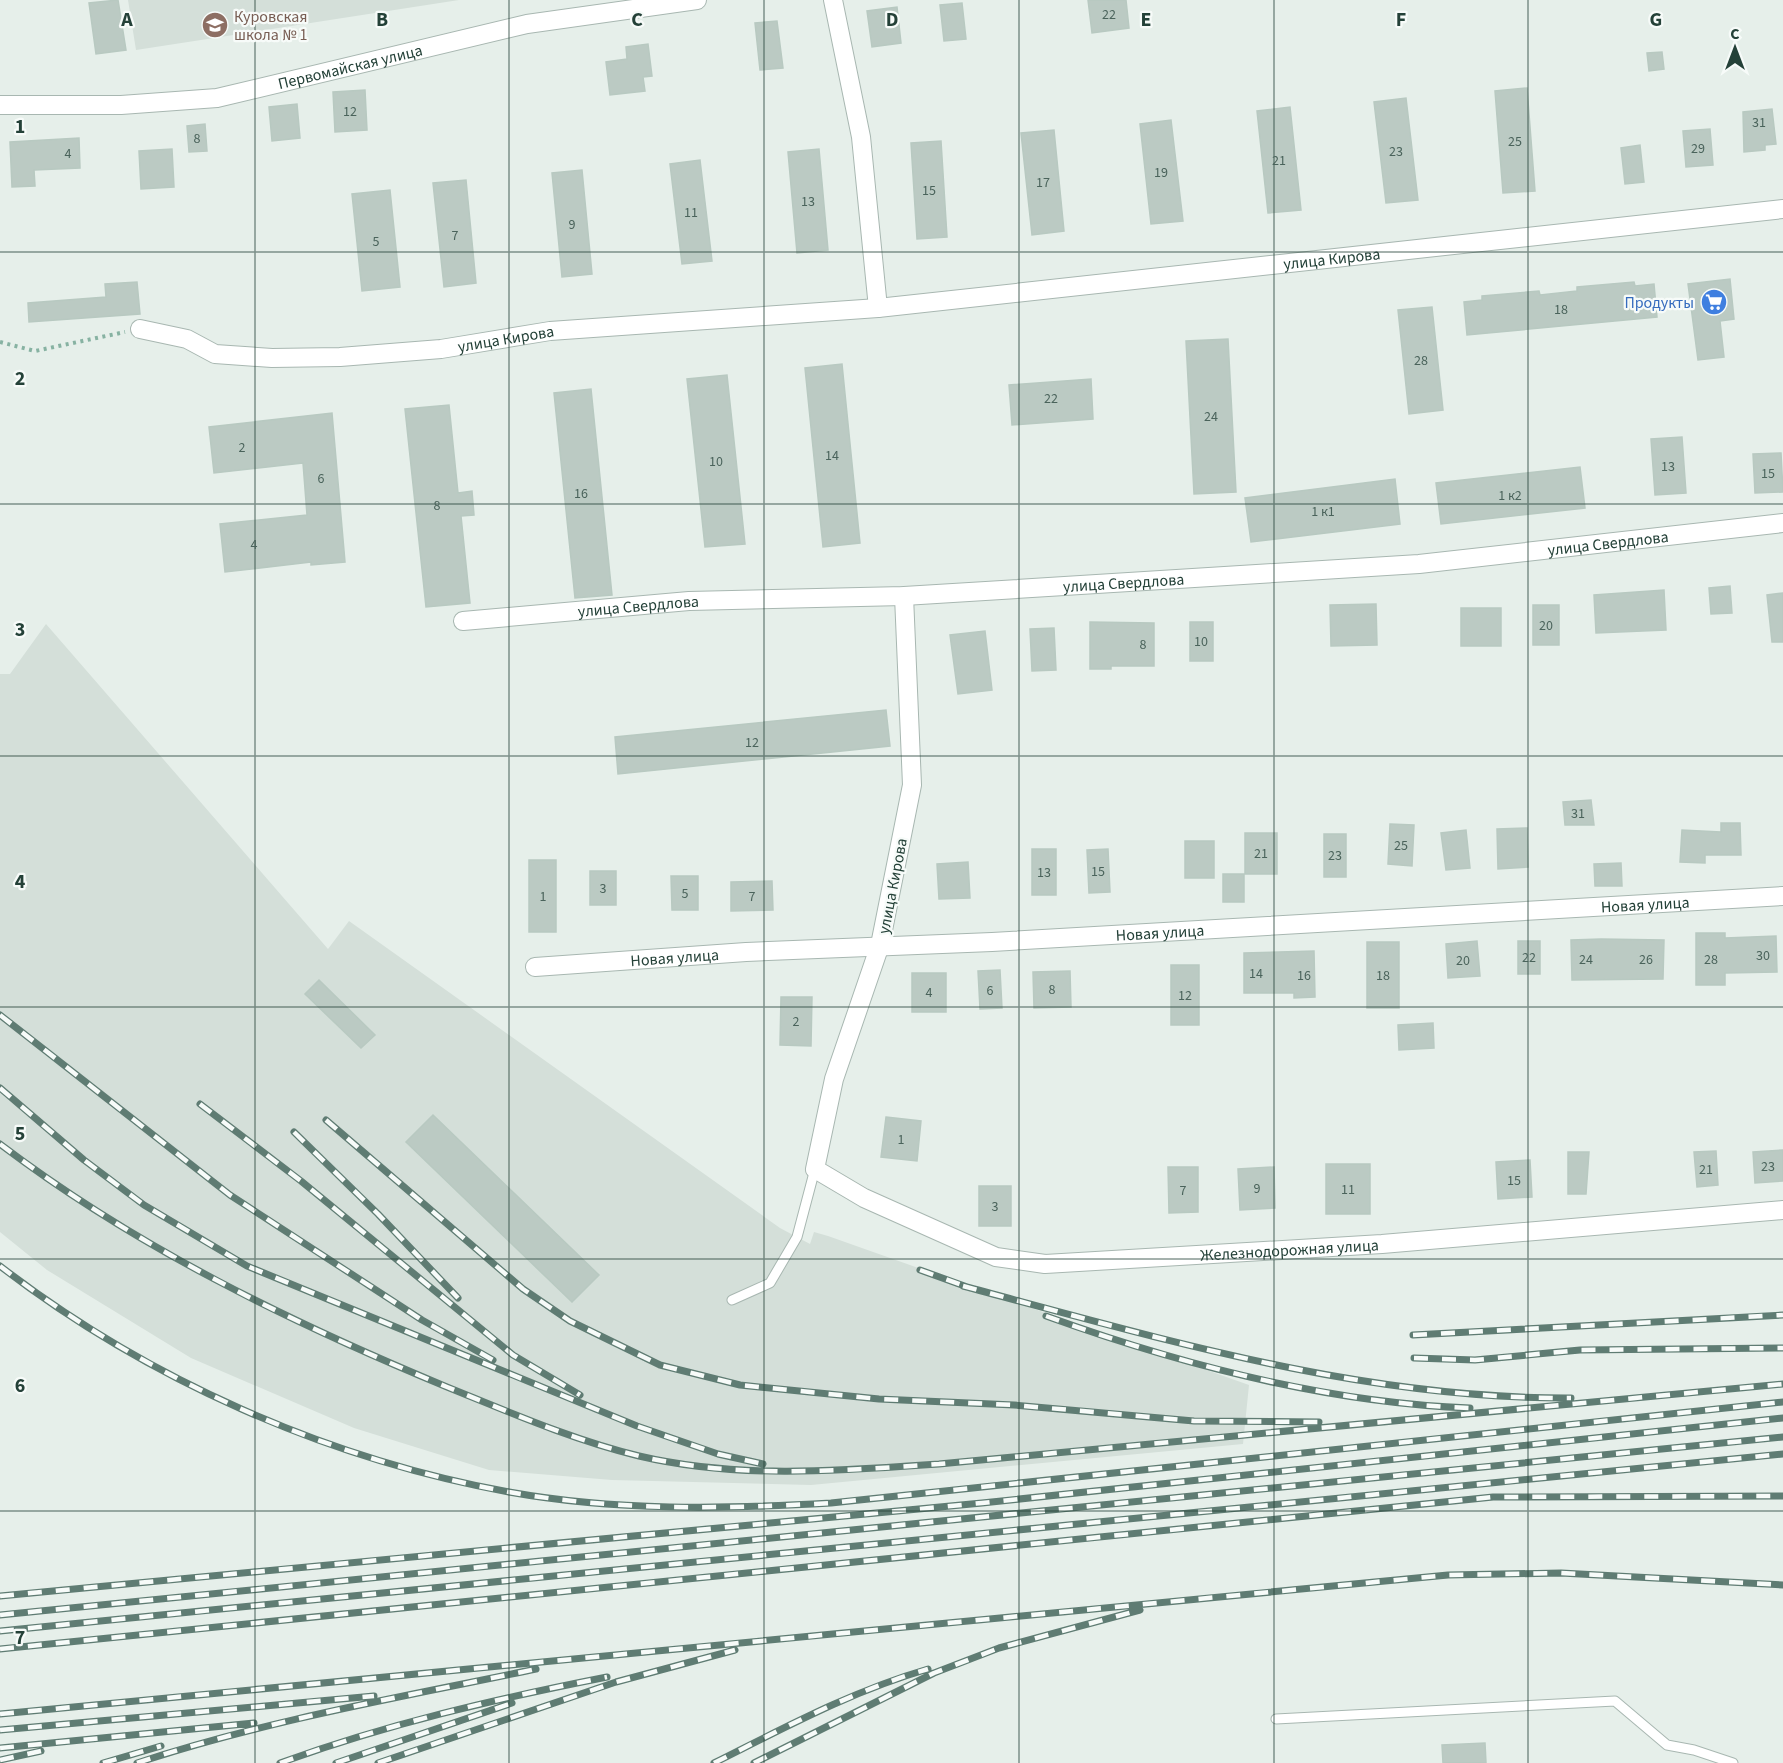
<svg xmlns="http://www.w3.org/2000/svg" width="1783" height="1763" font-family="'Source Sans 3',sans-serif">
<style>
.built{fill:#d4dfd9}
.building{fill:#bbcac3;stroke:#b8c9c1;stroke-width:1.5}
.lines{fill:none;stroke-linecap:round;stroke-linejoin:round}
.service-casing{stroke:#a8b7b1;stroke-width:11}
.minor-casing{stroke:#a8b7b1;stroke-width:20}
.path{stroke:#87b2a2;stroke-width:4;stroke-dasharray:3 4.5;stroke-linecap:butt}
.service{stroke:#fff;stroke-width:9}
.minor{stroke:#fff;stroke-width:18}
.rail-casing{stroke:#5f7c73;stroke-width:7}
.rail{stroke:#f7fbf9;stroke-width:4.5;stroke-dasharray:14;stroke-linecap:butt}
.grid{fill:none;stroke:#244138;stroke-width:1.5;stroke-opacity:0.55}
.labels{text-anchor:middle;stroke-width:4.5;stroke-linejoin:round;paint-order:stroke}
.number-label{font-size:14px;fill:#4a635b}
.education-label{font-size:16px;fill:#785e54;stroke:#f7fbf9;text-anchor:start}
.street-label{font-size:16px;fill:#244138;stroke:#f7fbf9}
.shop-label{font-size:16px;fill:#366cbe;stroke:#f7fbf9;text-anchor:end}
.grid-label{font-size:20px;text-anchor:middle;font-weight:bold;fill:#244138;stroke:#f7fbf9;stroke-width:4.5;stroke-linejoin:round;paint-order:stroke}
</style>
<rect width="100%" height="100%" fill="#e6efea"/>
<path class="built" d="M 128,0 L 459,0 L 136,50 Z
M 46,624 L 328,949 L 349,921 L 780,1228 L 810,1244 L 814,1232 L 828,1236 L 1249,1385 L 1243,1444 L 811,1485 L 612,1480 L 489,1470 L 354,1428 L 191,1358 L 47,1270 L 0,1232 L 0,674 L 10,674 Z"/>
<path class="building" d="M 118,0 L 126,50 L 96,54 L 89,3 Z
M 1088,0 L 1126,0 L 1129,28 L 1092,33 Z
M 962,3 L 966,39 L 944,41 L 940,5 Z
M 897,7 L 901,43 L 872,47 L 867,11 Z
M 777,21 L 783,68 L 760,70 L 755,23 Z
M 648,44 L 652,76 L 643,77 L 645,91 L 610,95 L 606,62 L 627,59 L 626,47 Z
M 1662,52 L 1664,69 L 1649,71 L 1647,53 Z
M 1527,88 L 1535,191 L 1503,193 L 1495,91 Z
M 365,90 L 367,130 L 335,132 L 333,92 Z
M 1406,98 L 1418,200 L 1386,203 L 1374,102 Z
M 297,104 L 300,138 L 272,141 L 269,107 Z
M 1290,107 L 1301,210 L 1268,213 L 1257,111 Z
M 1772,109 L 1776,144 L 1765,145 L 1765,150 L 1744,152 L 1743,112 Z
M 1171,120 L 1183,221 L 1151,224 L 1140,124 Z
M 205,124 L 207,151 L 189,152 L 187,126 Z
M 1710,129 L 1713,165 L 1686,167 L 1683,131 Z
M 1054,130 L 1064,231 L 1032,235 L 1021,133 Z
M 79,138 L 80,168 L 34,170 L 35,186 L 12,187 L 10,142 Z
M 941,141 L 947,237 L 917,239 L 911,143 Z
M 1640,145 L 1644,182 L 1625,184 L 1621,148 Z
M 172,149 L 174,187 L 141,189 L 139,151 Z
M 819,149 L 828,250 L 797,253 L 788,152 Z
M 700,160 L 712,261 L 682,264 L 670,164 Z
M 582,170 L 592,274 L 562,277 L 552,173 Z
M 466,180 L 476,283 L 444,287 L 433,183 Z
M 390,190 L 400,287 L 362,291 L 352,194 Z
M 1730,279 L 1734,319 L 1720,321 L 1724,357 L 1698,360 L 1688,284 Z
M 137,282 L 140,314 L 29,322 L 28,303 L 106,297 L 105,284 Z
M 1634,282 L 1635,286 L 1654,284 L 1657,317 L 1467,335 L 1464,302 L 1482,300 L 1482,296 L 1539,291 L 1540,295 L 1577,291 L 1577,287 Z
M 1432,307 L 1443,410 L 1409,414 L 1398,310 Z
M 1228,339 L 1236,492 L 1194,494 L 1186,341 Z
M 842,364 L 860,543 L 823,547 L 805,368 Z
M 727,375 L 745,544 L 705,547 L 687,379 Z
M 1091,379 L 1093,419 L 1012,425 L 1009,385 Z
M 591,389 L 612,595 L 575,598 L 554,393 Z
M 449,405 L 458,493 L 472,491 L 474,515 L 461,516 L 470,603 L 426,607 L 405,409 Z
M 332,413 L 345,562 L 311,565 L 311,562 L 225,572 L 220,524 L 307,515 L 303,463 L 214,473 L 209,427 Z
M 1682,437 L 1686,493 L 1655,495 L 1651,439 Z
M 1781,453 L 1783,492 L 1755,493 L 1753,454 Z
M 1580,467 L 1585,508 L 1441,524 L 1436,483 Z
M 1395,479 L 1400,524 L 1251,542 L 1245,498 Z
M 1730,586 L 1732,613 L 1711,614 L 1709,588 Z
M 1664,590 L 1666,630 L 1596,633 L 1594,595 Z
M 1783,593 L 1783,642 L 1772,642 L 1767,595 Z
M 1376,604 L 1377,645 L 1331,646 L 1330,605 Z
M 1533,605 L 1559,605 L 1559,645 L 1533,645 Z
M 1461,608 L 1501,608 L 1501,646 L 1461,646 Z
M 1090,622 L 1154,623 L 1154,666 L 1111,666 L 1111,669 L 1090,669 Z
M 1190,622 L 1213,622 L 1213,661 L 1190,661 Z
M 1054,628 L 1056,670 L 1032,671 L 1030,629 Z
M 985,631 L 992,690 L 958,694 L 950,635 Z
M 886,710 L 890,746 L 618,774 L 615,737 Z
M 1591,800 L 1594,825 L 1565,825 L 1563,802 Z
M 1721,823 L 1740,823 L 1741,855 L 1705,855 L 1705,863 L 1680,862 L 1682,830 L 1721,832 Z
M 1390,824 L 1414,825 L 1412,866 L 1388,864 Z
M 1527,828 L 1528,867 L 1498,869 L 1497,829 Z
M 1466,830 L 1470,868 L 1446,870 L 1441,833 Z
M 1245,833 L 1277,833 L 1277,874 L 1245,874 Z
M 1324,834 L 1346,834 L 1346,877 L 1324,877 Z
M 1185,841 L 1214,841 L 1214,878 L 1185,878 Z
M 1032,849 L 1056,849 L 1056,895 L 1032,895 Z
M 1108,849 L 1110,892 L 1089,893 L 1087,850 Z
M 529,860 L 556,860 L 556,932 L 529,932 Z
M 968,862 L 970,898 L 939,899 L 937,864 Z
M 1621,863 L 1622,886 L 1595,886 L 1594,864 Z
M 590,871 L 616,871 L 616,905 L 590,905 Z
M 1223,874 L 1244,874 L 1244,902 L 1223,902 Z
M 671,876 L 698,876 L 698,910 L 672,910 Z
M 772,881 L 773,910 L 731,911 L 731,882 Z
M 1696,933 L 1725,933 L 1725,938 L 1776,936 L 1777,972 L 1725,973 L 1725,985 L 1696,985 Z
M 1601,939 L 1664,940 L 1663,979 L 1572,980 L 1571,940 Z
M 1477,941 L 1480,976 L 1448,978 L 1446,944 Z
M 1518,941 L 1540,941 L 1540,974 L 1518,974 Z
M 1367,942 L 1399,942 L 1399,1008 L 1367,1008 Z
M 1314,951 L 1315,997 L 1294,998 L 1294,993 L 1244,993 L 1244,953 Z
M 1171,965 L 1199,965 L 1199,1025 L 1171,1025 Z
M 1000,970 L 1002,1008 L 980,1009 L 978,971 Z
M 1070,971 L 1071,1007 L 1034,1008 L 1033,972 Z
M 912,973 L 946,973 L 946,1012 L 912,1012 Z
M 319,980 L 375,1035 L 361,1048 L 305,994 Z
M 781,997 L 812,997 L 811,1046 L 780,1045 Z
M 1433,1023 L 1434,1048 L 1399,1050 L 1398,1025 Z
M 433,1115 L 599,1275 L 572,1302 L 406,1142 Z
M 886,1117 L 921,1121 L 917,1161 L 881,1157 Z
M 1783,1150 L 1783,1181 L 1755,1183 L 1753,1152 Z
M 1716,1151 L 1718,1185 L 1697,1187 L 1694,1152 Z
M 1568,1152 L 1589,1152 L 1586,1194 L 1568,1194 Z
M 1530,1160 L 1532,1197 L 1498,1199 L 1496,1162 Z
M 1326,1164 L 1370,1164 L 1370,1214 L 1326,1214 Z
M 1168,1167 L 1198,1167 L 1198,1212 L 1169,1213 Z
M 1274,1167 L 1275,1208 L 1240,1210 L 1238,1169 Z
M 979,1186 L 1011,1186 L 1011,1226 L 979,1226 Z
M 1485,1743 L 1486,1763 L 1443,1763 L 1442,1745 Z"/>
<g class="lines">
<defs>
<path id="service" d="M 732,1300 L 770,1283 L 797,1237 L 815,1169
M 1276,1719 L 1615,1701 L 1667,1745 L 1694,1750 L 1733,1763"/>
<g id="minor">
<path d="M 833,0 L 861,137 L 878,308"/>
<path id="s1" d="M 0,105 L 121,105 L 217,98 L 527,24 L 697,0"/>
<path id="s2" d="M 140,329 L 187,339 L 215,354 L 272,358 L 340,357 L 441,349 L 550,331 L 878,308 L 1783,209"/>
<path id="s3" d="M 904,596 L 912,785 L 880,945 L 834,1079 L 815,1169 L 864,1198 L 996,1257 L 1045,1264 L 1382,1244 L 1783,1210"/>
<path id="s4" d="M 463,621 L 689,601 L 904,596 L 1419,564 L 1783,523"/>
<path id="s5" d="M 535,967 L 746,952 L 992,942 L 1783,896"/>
</g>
</defs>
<use href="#service" class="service-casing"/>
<use href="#minor" class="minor-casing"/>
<path class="path" d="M 0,342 L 35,351 L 125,332"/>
<use href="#service" class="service"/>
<use href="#minor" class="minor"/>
<defs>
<path id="rail" d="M 0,1015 L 230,1195 L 422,1320 L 493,1360
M 0,1088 L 84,1160 L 144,1205 L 247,1266 L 637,1426 L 718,1454 L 763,1464
M 200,1104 L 301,1181 L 513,1355 L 580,1395
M 326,1120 L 523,1289 L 570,1321 L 660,1365 L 740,1385 L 879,1399 L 1014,1405 L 1194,1421 L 1319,1422
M 294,1132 L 378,1214 L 458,1298
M 0,1144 C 136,1247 290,1322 447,1387 C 509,1412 573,1440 639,1456 C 737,1479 839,1471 939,1464 L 1783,1384
M 0,1266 C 147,1379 327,1459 509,1492 C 615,1511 724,1509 831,1503 L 1783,1402
M 920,1270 L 970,1288
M 963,1286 C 1162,1339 1362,1399 1571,1398
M 1046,1316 C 1179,1364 1329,1403 1470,1408
M 1413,1335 L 1783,1315
M 1414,1358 L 1475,1360 L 1580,1350 L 1783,1348
M 0,1596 L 982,1503 L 1783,1418
M 0,1615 L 1783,1437
M 0,1631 L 1783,1454
M 0,1649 L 1493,1497 L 1783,1496
M 0,1714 L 1448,1575 L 1561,1573 L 1783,1585
M 0,1730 L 374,1696
M 0,1748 L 254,1723
M 0,1760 L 41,1751
M 103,1763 L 161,1746
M 137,1763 C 267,1720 402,1697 536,1669
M 280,1763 C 387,1724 495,1699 607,1677
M 336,1763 L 512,1703
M 378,1763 L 616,1682 L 735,1650
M 714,1763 C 784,1728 852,1691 928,1669
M 754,1763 L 934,1673 L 999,1648 L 1140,1610"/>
</defs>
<use href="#rail" class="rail-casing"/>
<use href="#rail" class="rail"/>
</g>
<path class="grid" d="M 255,0 L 255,1763M 509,0 L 509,1763M 764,0 L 764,1763M 1019,0 L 1019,1763M 1274,0 L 1274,1763M 1528,0 L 1528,1763M 0,252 L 1783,252M 0,504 L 1783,504M 0,756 L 1783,756M 0,1007 L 1783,1007M 0,1259 L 1783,1259M 0,1511 L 1783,1511"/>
<defs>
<symbol id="school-disc" viewBox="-11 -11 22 22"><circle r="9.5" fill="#8d6e63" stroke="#f7fbf9"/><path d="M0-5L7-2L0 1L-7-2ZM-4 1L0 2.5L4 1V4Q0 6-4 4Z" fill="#fff"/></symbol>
<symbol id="supermarket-disc" viewBox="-11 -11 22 22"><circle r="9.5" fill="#3f7fe0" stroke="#f7fbf9"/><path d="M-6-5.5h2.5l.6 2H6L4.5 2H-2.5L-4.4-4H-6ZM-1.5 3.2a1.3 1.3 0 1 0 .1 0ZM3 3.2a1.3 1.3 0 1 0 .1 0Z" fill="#fff"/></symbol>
</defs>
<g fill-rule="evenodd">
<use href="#school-disc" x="200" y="10" width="30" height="30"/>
<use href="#supermarket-disc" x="1699" y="287" width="30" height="30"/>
</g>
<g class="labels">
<g class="number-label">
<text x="1109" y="19">22</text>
<text x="350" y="116">12</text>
<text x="1759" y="127">31</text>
<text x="197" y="143">8</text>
<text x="1515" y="146">25</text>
<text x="1698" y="153">29</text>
<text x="1396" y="156">23</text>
<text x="68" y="158">4</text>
<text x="1279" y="165">21</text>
<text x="1161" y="177">19</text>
<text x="1043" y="187">17</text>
<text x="929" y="195">15</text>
<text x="808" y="206">13</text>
<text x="691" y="217">11</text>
<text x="572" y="229">9</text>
<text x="455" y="240">7</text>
<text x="376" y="246">5</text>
<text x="1561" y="314">18</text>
<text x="1421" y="365">28</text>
<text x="1051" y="403">22</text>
<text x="1211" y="421">24</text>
<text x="242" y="452">2</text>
<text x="832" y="460">14</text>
<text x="716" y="466">10</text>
<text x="1668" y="471">13</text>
<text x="1768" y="478">15</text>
<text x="321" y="483">6</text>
<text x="581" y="498">16</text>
<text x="1510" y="500">1 к2</text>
<text x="437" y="510">8</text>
<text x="1323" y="516">1 к1</text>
<text x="254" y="549">4</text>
<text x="1546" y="630">20</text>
<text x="1201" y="646">10</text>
<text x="1143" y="649">8</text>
<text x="752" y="747">12</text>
<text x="1578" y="818">31</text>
<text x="1401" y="850">25</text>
<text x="1261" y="858">21</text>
<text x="1335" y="860">23</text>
<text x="1098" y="876">15</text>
<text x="1044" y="877">13</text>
<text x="603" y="893">3</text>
<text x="685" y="898">5</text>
<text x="543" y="901">1</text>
<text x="752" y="901">7</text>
<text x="1763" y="960">30</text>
<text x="1529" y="962">22</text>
<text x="1586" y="964">24</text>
<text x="1646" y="964">26</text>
<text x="1711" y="964">28</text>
<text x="1463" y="965">20</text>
<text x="1256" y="978">14</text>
<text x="1304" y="980">16</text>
<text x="1383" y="980">18</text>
<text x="1052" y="994">8</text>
<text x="990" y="995">6</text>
<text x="929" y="997">4</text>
<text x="1185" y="1000">12</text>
<text x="796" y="1026">2</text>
<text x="901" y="1144">1</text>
<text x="1768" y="1171">23</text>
<text x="1706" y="1174">21</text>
<text x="1514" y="1185">15</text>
<text x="1257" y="1193">9</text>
<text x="1348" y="1194">11</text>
<text x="1183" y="1195">7</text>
<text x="995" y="1211">3</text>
</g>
<g class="education-label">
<text x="234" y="22">Куровская<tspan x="234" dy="18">школа № 1</tspan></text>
</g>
<g class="street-label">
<text dy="6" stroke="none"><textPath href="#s1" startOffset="354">Первомайская улица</textPath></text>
<text dy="6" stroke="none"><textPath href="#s2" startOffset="1202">улица Кирова</textPath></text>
<text dy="6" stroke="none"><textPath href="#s2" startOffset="372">улица Кирова</textPath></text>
<text dy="6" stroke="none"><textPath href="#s4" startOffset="1148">улица Свердлова</textPath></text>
<text dy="6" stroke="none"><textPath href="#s4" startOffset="662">улица Свердлова</textPath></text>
<text dy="6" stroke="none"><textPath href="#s4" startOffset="176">улица Свердлова</textPath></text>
<text transform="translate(892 886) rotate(-79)" y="6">улица Кирова</text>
<text dy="6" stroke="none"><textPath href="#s5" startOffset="1112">Новая улица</textPath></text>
<text dy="6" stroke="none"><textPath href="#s5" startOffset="626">Новая улица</textPath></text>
<text dy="6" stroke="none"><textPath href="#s5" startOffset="140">Новая улица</textPath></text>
<text dy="6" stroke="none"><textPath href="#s3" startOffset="1082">Железнодорожная улица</textPath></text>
</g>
<g class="shop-label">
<text x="1694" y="308">Продукты</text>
</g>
</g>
<g class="grid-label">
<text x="127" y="26">A</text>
<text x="382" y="26">B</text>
<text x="637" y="26">C</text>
<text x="892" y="26">D</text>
<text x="1146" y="26">E</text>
<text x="1401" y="26">F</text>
<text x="1656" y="26">G</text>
<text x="20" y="133">1</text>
<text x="20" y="385">2</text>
<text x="20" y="636">3</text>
<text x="20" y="888">4</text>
<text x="20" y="1140">5</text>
<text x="20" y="1392">6</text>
<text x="20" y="1644">7</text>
</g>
<g transform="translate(1735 48)" stroke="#f7fbf9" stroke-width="4.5" paint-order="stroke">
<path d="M0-4.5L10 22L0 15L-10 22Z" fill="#244138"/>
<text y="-9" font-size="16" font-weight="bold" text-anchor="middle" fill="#244138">С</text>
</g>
</svg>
